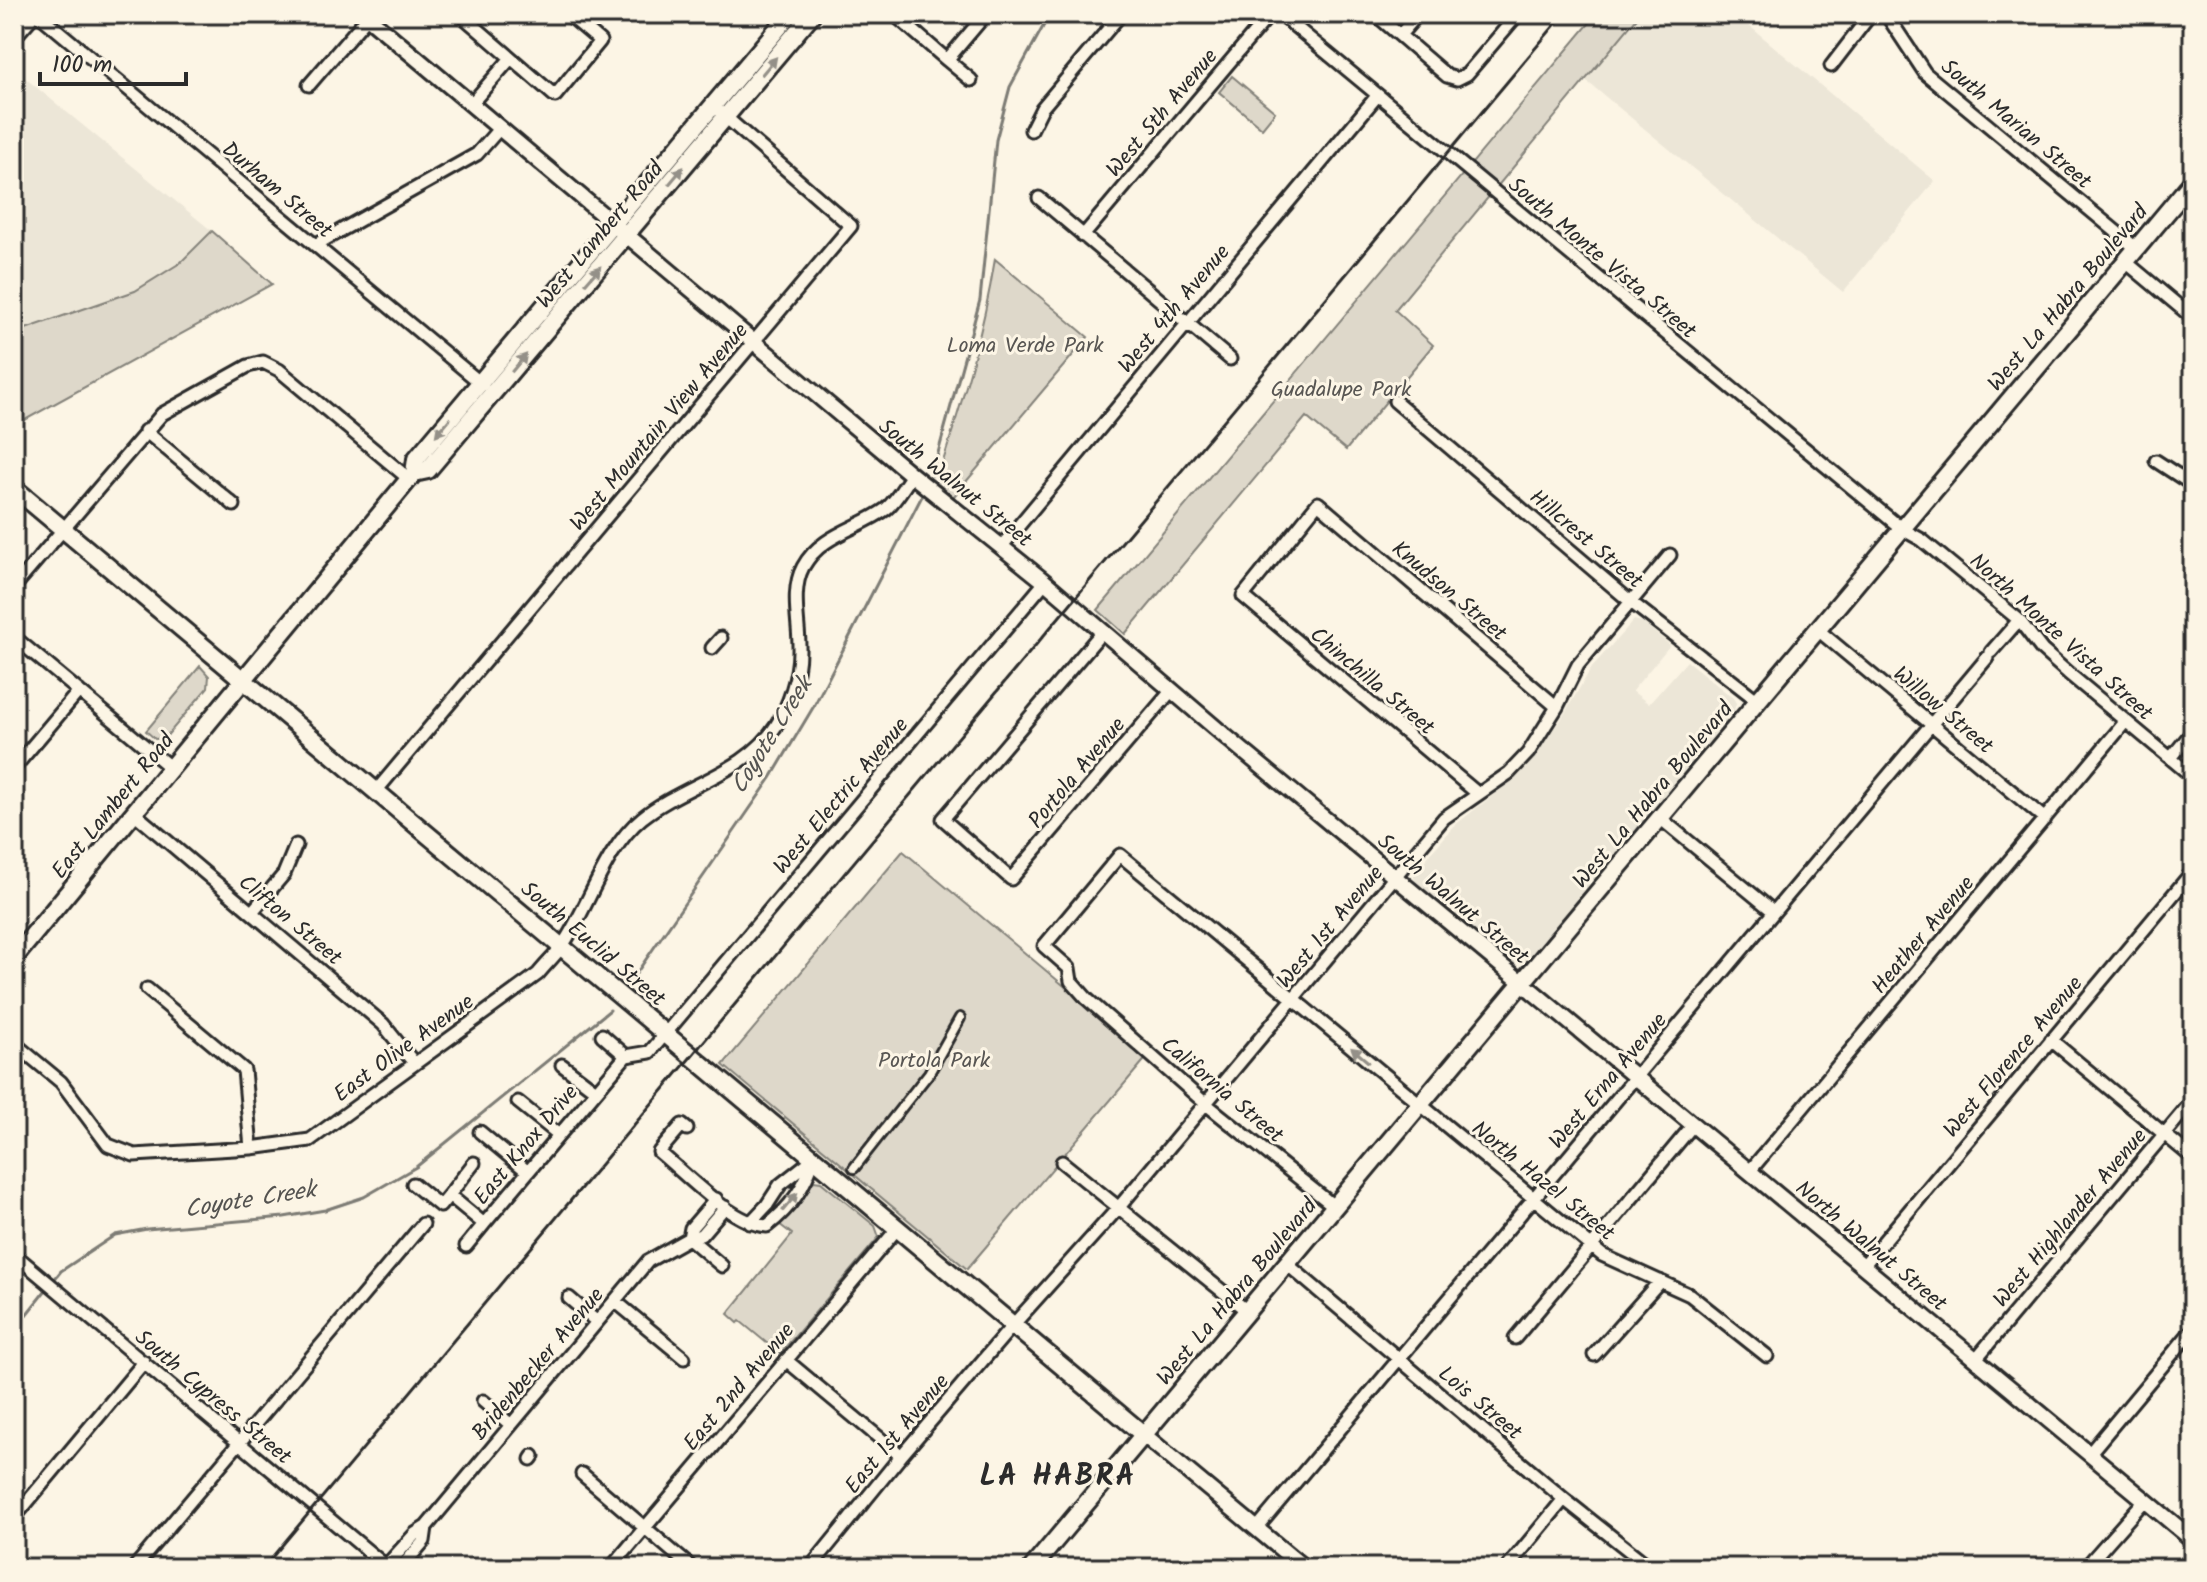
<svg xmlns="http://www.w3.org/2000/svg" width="2207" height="1582" font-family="Kalam,sans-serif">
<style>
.built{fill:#ece6d7}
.green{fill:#ded8ca;stroke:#84827a;stroke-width:2}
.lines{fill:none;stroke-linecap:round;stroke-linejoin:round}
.stream{stroke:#7d7b74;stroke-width:3}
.pedestrian-casing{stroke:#2b2b2b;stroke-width:14}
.minor-casing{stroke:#2b2b2b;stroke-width:17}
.tertiary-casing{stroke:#2b2b2b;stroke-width:20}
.secondary-casing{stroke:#2b2b2b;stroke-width:22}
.pedestrian{stroke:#fcf5e5;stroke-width:8}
.minor{stroke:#fcf5e5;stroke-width:11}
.tertiary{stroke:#fcf5e5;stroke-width:14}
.secondary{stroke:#fcf5e5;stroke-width:16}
.rail{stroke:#2b2b2b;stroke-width:3}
.oneway{fill:#949088}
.labels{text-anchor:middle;stroke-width:6;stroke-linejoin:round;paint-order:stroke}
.street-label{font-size:22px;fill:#2b2b2b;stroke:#fcf5e5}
.park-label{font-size:22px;fill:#585653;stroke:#fcf5e5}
.water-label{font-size:24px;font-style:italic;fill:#545350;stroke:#fcf5e5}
.district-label{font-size:30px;font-weight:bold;letter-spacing:2px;fill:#2b2b2b;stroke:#fcf5e5}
</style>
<rect width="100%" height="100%" fill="#fcf5e5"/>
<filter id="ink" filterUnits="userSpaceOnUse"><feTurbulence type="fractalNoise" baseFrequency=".0125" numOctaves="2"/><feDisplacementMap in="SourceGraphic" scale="16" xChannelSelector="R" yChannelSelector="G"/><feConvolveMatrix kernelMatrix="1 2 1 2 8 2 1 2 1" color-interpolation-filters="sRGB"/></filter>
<g filter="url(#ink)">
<path class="built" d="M 1638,14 L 1735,14 L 1935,181 L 1843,292 L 1584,79 Z
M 14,69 L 212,231 L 180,263 L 135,291 L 14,333 Z
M 1634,620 L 1642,622 L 1670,645 L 1632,691 L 1649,704 L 1687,661 L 1733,698 L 1736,703 L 1734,711 L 1528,958 L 1521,964 L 1513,964 L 1417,886 L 1413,874 L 1455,825 L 1519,775 L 1560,721 L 1592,667 Z"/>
<path class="green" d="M 1597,14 L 1640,14 L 1395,310 L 1433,345 L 1346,450 L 1306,417 L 1125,634 L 1098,610 Z
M 1232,76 L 1275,112 L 1262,128 L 1219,92 Z
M 212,231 L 272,284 L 14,426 L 14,333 L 135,291 L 180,263 Z
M 995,259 L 1088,337 L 949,502 L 934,490 C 959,411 982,341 995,259 Z
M 200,666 L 209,676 L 208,687 L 165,738 L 155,739 L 146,731 Z
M 903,851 L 1148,1056 L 967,1269 L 723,1065 Z
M 814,1181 L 821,1182 L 875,1226 L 879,1237 L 780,1354 L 740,1321 L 738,1323 L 728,1314 L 791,1236 L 792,1234 L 779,1224 C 784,1217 787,1215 794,1209 C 804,1201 803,1188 814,1181 Z"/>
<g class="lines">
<path class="stream" d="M 932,475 L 980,300 L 996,140 L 1010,87 L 1050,14
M 631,981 L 771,778 L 814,706 L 922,496
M 14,1330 L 61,1271 L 115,1235 L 147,1229 L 284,1217 L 325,1210 L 364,1197 L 416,1167 L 610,1010"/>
<defs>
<path id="pedestrian" d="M 854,1168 L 929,1073 L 960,1018"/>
<path id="minor" d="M 38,14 L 483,385
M 470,14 L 466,19 L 555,96 L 600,41 L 568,14
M 894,14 L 947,60 L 986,14
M 1280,14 L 1902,529 L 1922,540 L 2019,620 L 2042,650 L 2068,673 L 2193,777
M 1375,14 L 1447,76 L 1457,79 L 1467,74 L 1518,14
M 1886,14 L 1925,73 L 2137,249
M 1400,35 L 1418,14
M 14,38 L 35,14
M 947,60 L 971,80
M 1831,66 L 1871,14
M 309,85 L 370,14
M 471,104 L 511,58
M 1031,130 L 1042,108 L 1121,14
M 1039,198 L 1230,359
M 1083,236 L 1270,14
M 315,245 L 477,154 L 499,129
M 2126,262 L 2193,318
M 1395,401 L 1631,602 L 1758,701
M 145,431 L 234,505
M 2156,461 L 2193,485
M 1001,547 L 1377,96
M 14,587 L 162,414 L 248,366 L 263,362 L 279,370 L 409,479
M 1818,630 L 2045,819
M 1103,631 L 943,819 L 1011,879 L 1172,690
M 14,637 L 171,768
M 712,648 L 721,638
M 1991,652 L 2019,620
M 2171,758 L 2193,731
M 14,768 L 79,691
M 377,790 L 851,226 L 713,106
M 1477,793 L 1243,596 L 1318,503 L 1557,707
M 134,813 L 383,1024 L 414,1063
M 1660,818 L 1774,912
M 252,912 L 284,874 L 296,845
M 147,989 L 244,1070 L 251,1148
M 602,1035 L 626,1056
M 2051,1040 L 2193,1158
M 14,1043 L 61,1082 L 108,1145 L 134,1155 L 251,1148 L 310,1140 L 538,974 C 546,964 555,956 562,946 C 589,907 605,848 642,818 C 684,784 746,773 776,726 C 789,706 799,675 799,651 C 800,625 790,591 803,567 C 820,535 858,529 886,509 C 896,501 904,486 912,475
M 562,1065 L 596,1091
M 518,1102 L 559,1135
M 687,1129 L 682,1125 L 659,1152 C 686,1174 732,1224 767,1226 C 789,1209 806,1186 813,1159
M 480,1132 L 528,1172
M 1062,1162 L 1247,1311
M 1749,1172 L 2126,721
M 413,1184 L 440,1206 L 449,1195 L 484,1224 L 626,1056 L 650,1052 L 1045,582
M 449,1195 L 474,1163
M 1335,1207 L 1206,1104 L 1087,999 L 1071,981 L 1069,968 L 1044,946 L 1120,855 L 1602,1255 L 1690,1295 L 1767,1356
M 750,1223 L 767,1205 L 780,1185 L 813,1159
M 689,1238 L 691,1228 L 716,1199
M 689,1238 L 722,1266
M 466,1246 L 484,1224
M 14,1254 L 388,1568
M 1287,1264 L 1564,1499 L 1651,1568
M 1863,1266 L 2193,871
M 569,1298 L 597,1322
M 615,1301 L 684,1358
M 1515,1338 L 1693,1125
M 1594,1355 L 1660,1281
M 786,1360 L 901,1456
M 1975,1360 L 2193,1100
M 483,1401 L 511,1425
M 2089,1454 L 2193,1329
M 531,1459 L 533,1456
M 582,1474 L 692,1568
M 14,1518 L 144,1362
M 1257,1528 L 1987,658
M 386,1566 L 415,1534 L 426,1527 L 648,1261 L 689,1238 L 701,1235 L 725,1207
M 134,1568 L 423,1224
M 401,1568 L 424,1541 L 426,1527
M 611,1568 L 897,1229
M 810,1568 L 901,1456 L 1013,1325 L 1120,1206 L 1444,818 L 1509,773 L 1528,753 L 1557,707 L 1578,665 L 1670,555
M 1507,1568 L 1564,1499
M 2085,1568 L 2145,1500"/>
<path id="tertiary" d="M 364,14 L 912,475 L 1045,582 L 1225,736 L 2193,1540
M 1144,1435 L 1304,1568"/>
<path id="secondary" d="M 414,473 L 428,470 L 812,14
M 14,488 L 1144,1435
M 14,958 L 414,473 L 416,459 L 790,14
M 1032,1568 L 2193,181"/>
</defs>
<use href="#pedestrian" class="pedestrian-casing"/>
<use href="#minor" class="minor-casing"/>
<use href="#tertiary" class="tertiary-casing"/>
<use href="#secondary" class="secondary-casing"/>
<use href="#pedestrian" class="pedestrian"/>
<use href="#minor" class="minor"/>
<use href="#tertiary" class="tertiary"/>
<use href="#secondary" class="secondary"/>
<path class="rail" d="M 263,1568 L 1564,14"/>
</g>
<defs><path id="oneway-solid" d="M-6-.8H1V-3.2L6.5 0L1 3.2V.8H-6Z" transform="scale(2)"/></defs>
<g class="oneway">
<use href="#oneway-solid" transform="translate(769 66) rotate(-50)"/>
<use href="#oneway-solid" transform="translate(676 176) rotate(-50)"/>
<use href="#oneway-solid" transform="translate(593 275) rotate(-49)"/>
<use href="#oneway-solid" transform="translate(519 363) rotate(-50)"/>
<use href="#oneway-solid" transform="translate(443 427) rotate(130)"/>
<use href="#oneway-solid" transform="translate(1360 1055) rotate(-140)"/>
<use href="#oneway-solid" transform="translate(790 1202) rotate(-50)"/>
</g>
</g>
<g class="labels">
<g class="street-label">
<text transform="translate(1161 112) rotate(-50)" y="8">West 5th Avenue</text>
<text transform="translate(2017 123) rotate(40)" y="8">South Marian Street</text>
<text transform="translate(278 189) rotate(40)" y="8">Durham Street</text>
<text transform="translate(599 234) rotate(-50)" y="8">West Lambert Road</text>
<text transform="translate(1603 257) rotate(40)" y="8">South Monte Vista Street</text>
<text transform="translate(2067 297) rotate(-50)" y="8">West La Habra Boulevard</text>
<text transform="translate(1173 308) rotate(-50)" y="8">West 4th Avenue</text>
<text transform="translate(658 426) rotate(-50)" y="8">West Mountain View Avenue</text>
<text transform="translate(956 482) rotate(39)" y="8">South Walnut Street</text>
<text transform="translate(1587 538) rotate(40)" y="8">Hillcrest Street</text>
<text transform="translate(1450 590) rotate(40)" y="8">Knudson Street</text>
<text transform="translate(2062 636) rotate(42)" y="8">North Monte Vista Street</text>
<text transform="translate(1373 680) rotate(40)" y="8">Chinchilla Street</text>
<text transform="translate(1944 709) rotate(40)" y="8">Willow Street</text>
<text transform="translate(1076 772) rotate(-50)" y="8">Portola Avenue</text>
<text transform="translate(1652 794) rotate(-50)" y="8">West La Habra Boulevard</text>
<text transform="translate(840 795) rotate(-50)" y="8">West Electric Avenue</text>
<text transform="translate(112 805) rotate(-51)" y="8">East Lambert Road</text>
<text transform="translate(1454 898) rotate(40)" y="8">South Walnut Street</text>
<text transform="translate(291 919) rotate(40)" y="8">Clifton Street</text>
<text transform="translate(1329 926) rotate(-50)" y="8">West 1st Avenue</text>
<text transform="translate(1922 934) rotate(-50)" y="8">Heather Avenue</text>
<text transform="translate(594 943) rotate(40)" y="8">South Euclid Street</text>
<text transform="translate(403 1047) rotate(-36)" y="8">East Olive Avenue</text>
<text transform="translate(2012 1056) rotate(-50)" y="8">West Florence Avenue</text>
<text transform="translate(1607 1080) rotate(-50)" y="8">West Erna Avenue</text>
<text transform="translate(1223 1089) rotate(40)" y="8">California Street</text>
<text transform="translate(525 1144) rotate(-50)" y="8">East Knox Drive</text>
<text transform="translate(1544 1180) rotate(39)" y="8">North Hazel Street</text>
<text transform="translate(2069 1217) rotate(-50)" y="8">West Highlander Avenue</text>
<text transform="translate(1872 1245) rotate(40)" y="8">North Walnut Street</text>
<text transform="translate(1236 1291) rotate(-50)" y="8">West La Habra Boulevard</text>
<text transform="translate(537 1363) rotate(-50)" y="8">Bridenbecker Avenue</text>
<text transform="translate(738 1386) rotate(-50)" y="8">East 2nd Avenue</text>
<text transform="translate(214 1396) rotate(40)" y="8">South Cypress Street</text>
<text transform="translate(1481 1402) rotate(40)" y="8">Lois Street</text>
<text transform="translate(896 1433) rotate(-50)" y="8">East 1st Avenue</text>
</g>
<g class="park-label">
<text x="1025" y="352">Loma Verde Park</text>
<text x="1341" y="396">Guadalupe Park</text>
<text x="934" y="1067">Portola Park</text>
</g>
<g class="water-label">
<text transform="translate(771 735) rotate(-58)" y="8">Coyote Creek</text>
<text transform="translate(250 1199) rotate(-9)" y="8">Coyote Creek</text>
</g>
<g class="district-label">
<text x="1058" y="1485">LA HABRA</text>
</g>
</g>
<rect width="2207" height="1582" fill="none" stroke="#fcf5e5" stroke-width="48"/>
<rect x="24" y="24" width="2159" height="1534" fill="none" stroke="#2b2b2b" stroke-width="3" filter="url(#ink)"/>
<path d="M40 72v12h146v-12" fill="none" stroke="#2b2b2b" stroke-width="4"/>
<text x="52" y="72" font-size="24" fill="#2b2b2b" stroke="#fcf5e5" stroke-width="6" paint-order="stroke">100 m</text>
</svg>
